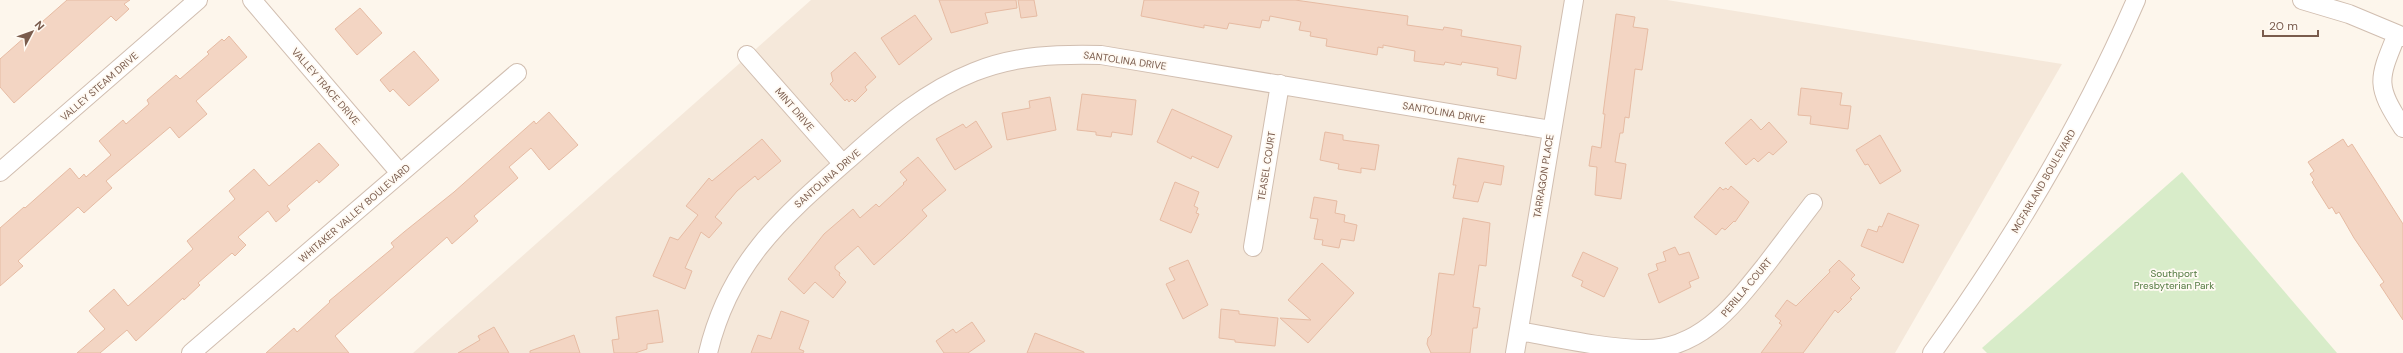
<svg xmlns="http://www.w3.org/2000/svg" width="2403" height="353" font-family="'DM Sans',sans-serif">
<style>
.residential{fill:#f5e8da}
.green{fill:#d8ecc9}
.building{fill:#f3d5c3;stroke:#e6bba3}
.lines{fill:none;stroke-linecap:round;stroke-linejoin:round}
.minor-casing{stroke:#d1beb0;stroke-width:20}
.minor{stroke:#fff;stroke-width:18}
.labels{text-anchor:middle;stroke-width:3.5;stroke-linejoin:round;paint-order:stroke}
.street-label{font-size:10px;fill:#7a5c4d;stroke:#fffaf3}
.park-label{font-size:10px;fill:#537a41;stroke:#fffaf3}
</style>
<rect width="100%" height="100%" fill="#fdf6ec"/>
<path class="residential" d="M 811,0 L 1667,0 L 2062,64 L 1895,353 L 413,353 Z"/>
<path class="green" d="M 2182,172 L 2337,353 L 1987,353 L 1982,348 Z"/>
<path class="building" d="M 67,0 L 130,0 L 124,4 L 129,9 L 116,21 L 111,16 L 14,103 L 0,87 L 0,59 Z
M 939,0 L 1016,0 L 1017,8 L 985,13 L 988,23 L 951,33 Z
M 1018,0 L 1034,0 L 1037,16 L 1021,18 Z
M 1144,0 L 1295,0 L 1408,16 L 1407,25 L 1443,30 L 1444,27 L 1462,30 L 1461,36 L 1521,46 L 1516,79 L 1497,75 L 1498,68 L 1462,62 L 1461,65 L 1445,62 L 1444,65 L 1414,61 L 1415,51 L 1383,45 L 1383,48 L 1378,47 L 1377,55 L 1326,46 L 1327,39 L 1310,36 L 1311,32 L 1299,30 L 1301,22 L 1270,16 L 1269,21 L 1262,20 L 1260,28 L 1229,23 L 1227,29 L 1204,25 L 1204,28 L 1141,16 Z
M 360,8 L 382,33 L 357,55 L 335,29 Z
M 1616,14 L 1635,17 L 1633,27 L 1648,29 L 1642,70 L 1635,69 L 1629,118 L 1625,117 L 1623,133 L 1620,133 L 1615,162 L 1626,164 L 1621,199 L 1595,195 L 1597,167 L 1589,166 L 1592,146 L 1601,148 L 1605,114 L 1603,114 Z
M 915,15 L 932,39 L 899,65 L 881,38 Z
M 229,36 L 247,57 L 196,101 L 207,114 L 179,138 L 170,127 L 106,181 L 112,188 L 84,213 L 78,207 L 18,261 L 23,266 L 0,286 L 0,228 L 24,207 L 25,208 L 70,168 L 79,179 L 84,174 L 86,177 L 111,155 L 99,141 L 123,120 L 126,124 L 149,104 L 147,100 L 176,75 L 180,79 L 209,54 L 207,52 L 222,39 L 224,41 Z
M 414,51 L 439,80 L 409,106 L 393,89 L 390,92 L 380,80 Z
M 855,52 L 876,77 L 865,87 L 867,90 L 855,102 L 852,99 L 849,102 L 847,99 L 845,101 L 830,84 L 833,81 L 831,73 Z
M 1801,88 L 1842,93 L 1840,105 L 1851,106 L 1848,129 L 1810,124 L 1811,116 L 1798,115 Z
M 1082,94 L 1136,100 L 1132,135 L 1112,132 L 1111,137 L 1096,135 L 1096,132 L 1077,130 Z
M 1050,97 L 1056,130 L 1007,140 L 1002,113 L 1030,108 L 1029,101 Z
M 1172,109 L 1232,136 L 1218,168 L 1192,156 L 1191,159 L 1157,142 Z
M 549,112 L 578,145 L 549,170 L 531,148 L 509,167 L 518,178 L 474,216 L 478,221 L 452,244 L 447,237 L 335,336 L 349,353 L 266,353 L 294,328 L 297,332 L 330,302 L 329,301 L 394,247 L 391,243 L 404,232 L 454,192 L 534,121 L 536,124 Z
M 1751,119 L 1761,130 L 1769,122 L 1787,142 L 1773,155 L 1769,152 L 1758,162 L 1754,158 L 1746,165 L 1725,143 Z
M 976,121 L 992,147 L 955,170 L 936,139 L 963,124 L 966,128 Z
M 1325,132 L 1343,135 L 1343,140 L 1379,145 L 1375,170 L 1361,168 L 1361,173 L 1338,169 L 1339,164 L 1320,160 Z
M 1880,135 L 1901,171 L 1880,184 L 1868,164 L 1865,165 L 1856,150 Z
M 762,139 L 781,161 L 758,180 L 755,176 L 737,191 L 715,217 L 722,223 L 709,238 L 701,232 L 685,268 L 692,271 L 685,289 L 653,276 L 670,237 L 678,240 L 698,215 L 686,206 L 709,178 L 712,181 Z
M 2343,139 L 2348,147 L 2352,144 L 2403,224 L 2403,320 L 2380,285 L 2384,282 L 2354,238 L 2339,212 L 2336,214 L 2332,207 L 2329,209 L 2312,182 L 2314,180 L 2310,174 L 2314,171 L 2308,162 Z
M 319,143 L 339,165 L 319,183 L 317,180 L 287,206 L 290,210 L 276,222 L 268,211 L 238,237 L 246,245 L 235,256 L 232,253 L 198,283 L 200,285 L 184,300 L 183,298 L 136,341 L 127,330 L 100,353 L 77,353 L 105,329 L 89,311 L 114,289 L 128,306 L 193,249 L 187,241 L 235,199 L 229,191 L 254,169 L 269,186 Z
M 918,157 L 946,190 L 922,210 L 927,216 L 905,237 L 874,265 L 858,246 L 835,266 L 835,269 L 840,273 L 839,275 L 846,282 L 833,298 L 815,282 L 804,294 L 788,279 L 824,234 L 853,209 L 860,218 L 876,204 L 879,207 L 904,184 L 903,183 L 907,180 L 900,172 Z
M 1458,158 L 1504,166 L 1501,185 L 1484,182 L 1478,202 L 1453,198 L 1456,185 L 1453,185 Z
M 1175,182 L 1199,192 L 1194,206 L 1198,208 L 1196,213 L 1199,214 L 1191,233 L 1160,220 Z
M 1731,186 L 1749,202 L 1735,222 L 1734,221 L 1725,230 L 1722,228 L 1716,235 L 1694,217 L 1720,187 L 1723,190 L 1726,188 L 1728,190 Z
M 1314,197 L 1337,201 L 1335,213 L 1345,215 L 1344,222 L 1357,225 L 1354,241 L 1341,239 L 1339,248 L 1322,245 L 1323,240 L 1314,239 L 1318,219 L 1310,218 Z
M 1888,213 L 1919,225 L 1903,263 L 1861,246 L 1868,229 L 1877,232 L 1879,226 L 1882,227 Z
M 1463,218 L 1490,223 L 1486,266 L 1479,265 L 1473,307 L 1480,308 L 1477,328 L 1473,328 L 1470,353 L 1431,353 L 1427,344 L 1428,338 L 1431,335 L 1439,273 L 1454,275 Z
M 1675,247 L 1679,255 L 1689,252 L 1699,278 L 1689,282 L 1691,287 L 1659,303 L 1648,274 L 1658,270 L 1656,264 L 1666,261 L 1663,252 Z
M 1583,252 L 1618,268 L 1604,297 L 1581,286 L 1583,281 L 1572,276 Z
M 1188,260 L 1208,305 L 1183,319 L 1166,284 L 1175,280 L 1169,268 Z
M 1839,260 L 1855,275 L 1851,279 L 1860,288 L 1850,298 L 1852,299 L 1838,313 L 1835,310 L 1803,353 L 1761,353 L 1782,325 L 1779,323 L 1781,321 L 1775,316 L 1787,300 L 1796,306 L 1830,272 L 1829,270 Z
M 1322,263 L 1354,293 L 1308,343 L 1280,318 L 1311,320 L 1288,300 Z
M 1221,309 L 1239,311 L 1239,314 L 1278,318 L 1275,346 L 1235,342 L 1235,340 L 1219,338 Z
M 658,310 L 663,342 L 647,344 L 647,349 L 635,353 L 614,353 L 612,340 L 619,339 L 616,317 Z
M 781,311 L 809,321 L 799,349 L 804,351 L 803,353 L 751,353 L 758,335 L 771,339 Z
M 972,322 L 985,341 L 968,353 L 944,353 L 936,341 L 953,329 L 956,333 Z
M 494,327 L 509,353 L 458,353 L 480,340 L 478,336 Z
M 1035,333 L 1084,352 L 1084,353 L 1027,353 Z
M 574,335 L 580,353 L 530,353 L 530,351 Z"/>
<g class="lines">
<defs>
<path id="minor" d="M 252,0 L 400,173
M 2302,0 L 2349,14 L 2397,34
M 2403,37 L 2397,34 C 2378,80 2375,85 2403,128
M 747,55 L 843,164
M 0,172 L 198,0
M 1253,247 L 1280,84
M 1519,331 C 1559,338 1601,348 1642,349 C 1699,351 1733,306 1765,266 C 1781,245 1797,224 1813,203
M 191,353 L 517,73
M 708,353 C 730,261 783,217 851,157 C 889,123 926,91 974,72 C 1016,55 1058,54 1101,55 L 1551,130
M 1515,353 L 1574,0
M 1932,353 C 2011,243 2082,125 2136,0"/>
</defs>
<use href="#minor" class="minor-casing"/>
<use href="#minor" class="minor"/>
</g>
<g class="labels">
<g class="street-label">
<text transform="translate(1125 60) rotate(8)" y="4">SANTOLINA DRIVE</text>
<text transform="translate(99 86) rotate(-41)" y="4">VALLEY STEAM DRIVE</text>
<text transform="translate(326 86) rotate(49)" y="4">VALLEY TRACE DRIVE</text>
<text transform="translate(795 109) rotate(49)" y="4">MINT DRIVE</text>
<text transform="translate(1444 112) rotate(10)" y="4">SANTOLINA DRIVE</text>
<text transform="translate(1266 166) rotate(-81)" y="4">TEASEL COURT</text>
<text transform="translate(1543 176) rotate(-81)" y="4">TARRAGON PLACE</text>
<text transform="translate(827 178) rotate(-41)" y="4">SANTOLINA DRIVE</text>
<text transform="translate(2043 181) rotate(-60)" y="4">MCFARLAND BOULEVARD</text>
<text transform="translate(354 213) rotate(-41)" y="4">WHITAKER VALLEY BOULEVARD</text>
<text transform="translate(1746 287) rotate(-50)" y="4">PERILLA COURT</text>
</g>
<g class="park-label">
<text x="2174" y="277">Southport<tspan x="2174" dy="12">Presbyterian Park</tspan></text>
</g>
</g>
<g transform="translate(32 32) rotate(49)" stroke="#fffaf3" stroke-width="3" paint-order="stroke">
<path d="M0-3L7 15L0 10L-7 15Z" fill="#7a5c4d"/>
<text y="-6" font-size="11" font-weight="bold" text-anchor="middle" fill="#7a5c4d">N</text>
</g>
<path d="M2263 30v6h55v-6" fill="none" stroke="#7a5c4d" stroke-width="2"/>
<text x="2269" y="30" font-size="12" fill="#7a5c4d" stroke="#fffaf3" stroke-width="3" paint-order="stroke">20 m</text>
</svg>
